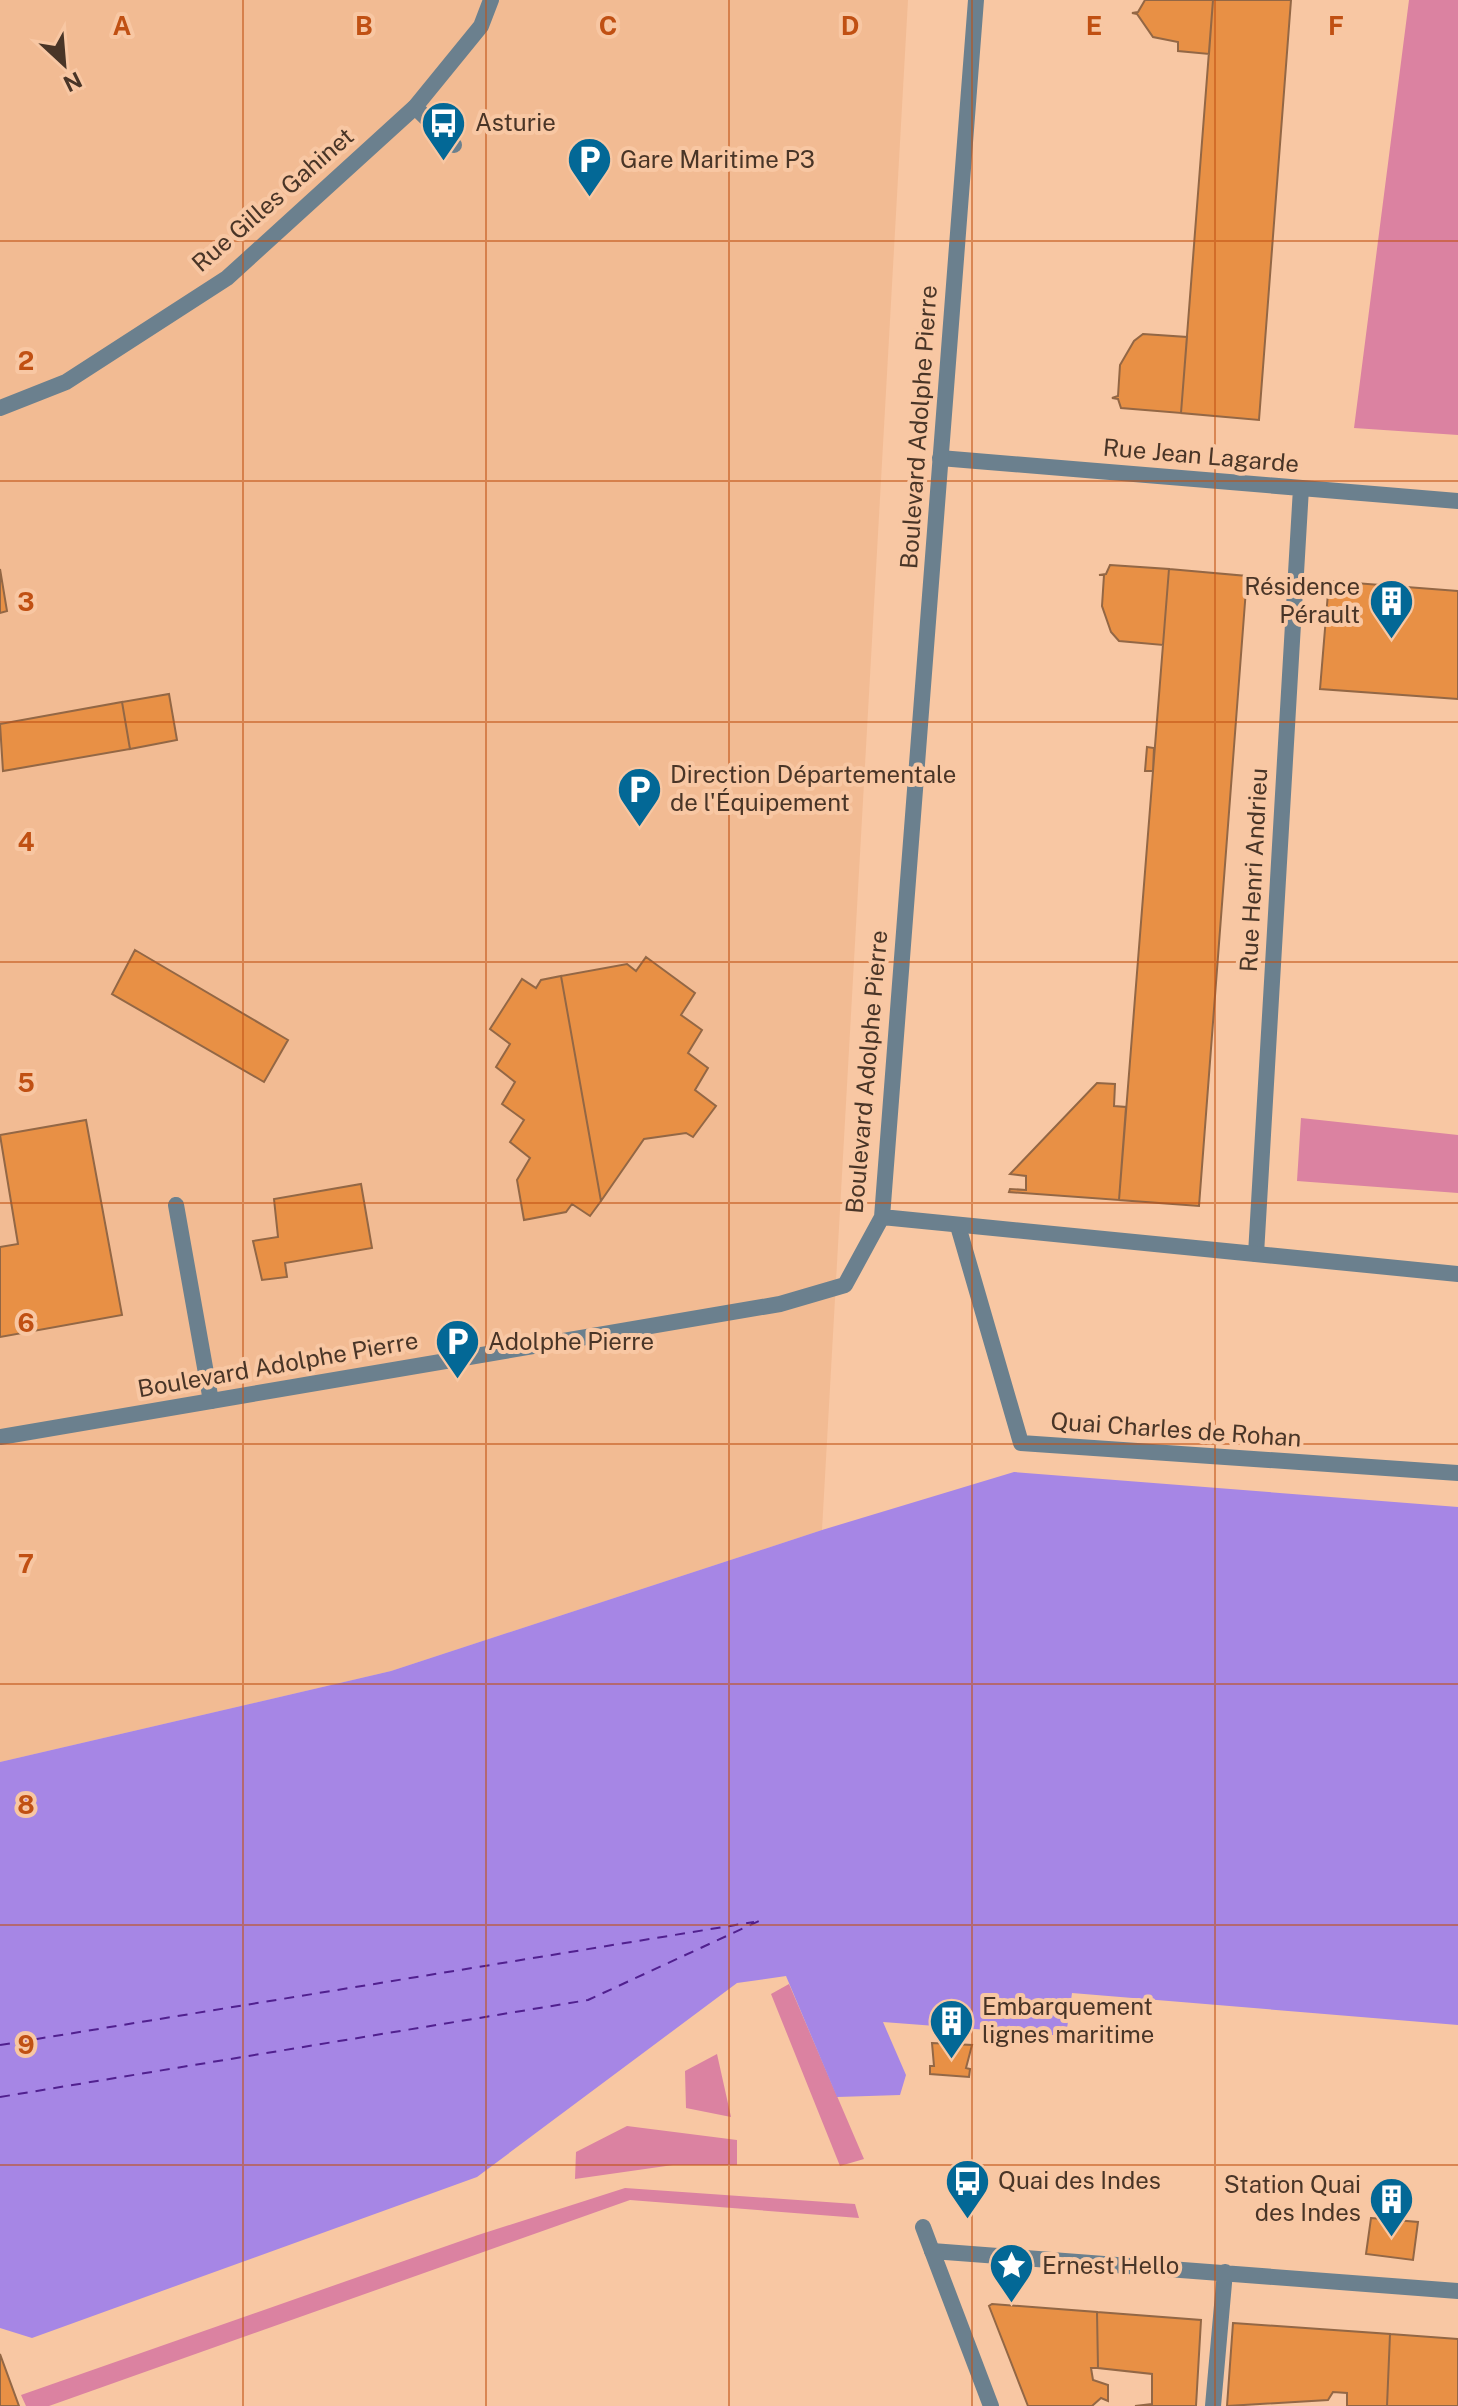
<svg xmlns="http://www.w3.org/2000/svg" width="1458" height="2406" font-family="'Public Sans',sans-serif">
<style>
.built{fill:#f2bb93}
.green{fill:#db82a1}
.water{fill:#a686e5}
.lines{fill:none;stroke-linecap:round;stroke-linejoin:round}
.ferry{stroke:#51208f;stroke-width:2;stroke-dasharray:10 8;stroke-linecap:butt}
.building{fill:#e89045;stroke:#936745;stroke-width:2}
.service{stroke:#6b808e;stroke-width:16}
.pedestrian{stroke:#6b808e;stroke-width:16}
.minor{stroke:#6b808e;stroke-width:16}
.tertiary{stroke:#6b808e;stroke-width:16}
.grid{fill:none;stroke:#c05013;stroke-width:2;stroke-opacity:0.55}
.labels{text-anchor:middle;stroke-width:8;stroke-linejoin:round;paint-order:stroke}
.poi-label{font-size:24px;fill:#493527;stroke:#f8c7a3;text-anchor:start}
.street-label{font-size:24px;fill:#493527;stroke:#f8c7a3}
.grid-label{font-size:26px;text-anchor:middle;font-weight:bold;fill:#c05013;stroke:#f8c7a3;stroke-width:8;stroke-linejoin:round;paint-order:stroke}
</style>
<rect width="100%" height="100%" fill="#f8c7a3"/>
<path class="built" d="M 0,0 L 908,0 L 822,1530 L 391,1671 L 0,1762 Z"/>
<path class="green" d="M 1409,0 L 1458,0 L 1458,435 L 1354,428 Z
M 1301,1118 L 1458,1135 L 1458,1193 L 1297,1181 Z
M 789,1984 L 864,2159 L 840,2166 L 771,1994 Z
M 717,2054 L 731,2117 L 686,2108 L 685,2071 Z
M 627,2126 L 737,2140 L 737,2165 L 673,2165 L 575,2179 L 576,2152 Z
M 625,2188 L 855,2204 L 859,2218 L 630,2200 L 49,2406 L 26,2406 L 21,2395 L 478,2235 Z"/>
<path class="water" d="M 1014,1472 L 1458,1507 L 1458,2025 L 1072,1993 L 1066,2036 L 883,2022 L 906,2075 L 900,2095 L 837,2097 L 786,1976 L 737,1983 L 477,2177 L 32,2338 L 0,2328 L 0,1762 L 391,1671 L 822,1530 Z"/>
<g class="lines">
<path class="ferry" d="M 0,2045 L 754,1922
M 0,2097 L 588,2000 L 759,1921"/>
</g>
<path class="building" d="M 1145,0 L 1213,0 L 1209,54 L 1178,51 L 1178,42 L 1153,37 L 1137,14 L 1132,13 L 1138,12 Z
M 1213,0 L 1291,0 L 1259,420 L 1181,413 Z
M 1143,334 L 1187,337 L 1181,413 L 1121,408 L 1118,399 L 1112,398 L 1118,396 L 1120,365 L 1134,341 Z
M 1110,565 L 1169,569 L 1163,645 L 1119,641 L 1111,632 L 1102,606 L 1104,575 L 1099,575 L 1106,574 Z
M 0,569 L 7,611 L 0,613 Z
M 1169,569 L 1247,576 L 1199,1206 L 1119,1200 Z
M 1329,581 L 1458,591 L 1458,699 L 1320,689 Z
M 169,694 L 177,740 L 130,749 L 122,702 Z
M 122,702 L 130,749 L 3,771 L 0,724 Z
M 1147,747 L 1154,748 L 1153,771 L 1145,771 Z
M 135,950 L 288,1040 L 264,1082 L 112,994 Z
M 646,957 L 695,993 L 681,1015 L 702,1030 L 688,1053 L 708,1068 L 695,1090 L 716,1106 L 693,1137 L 686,1133 L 644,1139 L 601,1201 L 561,976 L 627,964 L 636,971 Z
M 561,976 L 601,1201 L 590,1216 L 572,1204 L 566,1212 L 524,1220 L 517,1180 L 530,1158 L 510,1142 L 524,1120 L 502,1104 L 515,1082 L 496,1067 L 510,1044 L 490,1029 L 522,979 L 536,988 L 541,980 Z
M 1097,1083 L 1115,1084 L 1114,1106 L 1126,1107 L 1119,1200 L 1009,1192 L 1010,1189 L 1026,1190 L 1026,1176 L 1010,1174 Z
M 86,1120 L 122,1315 L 0,1337 L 0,1247 L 18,1244 L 0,1135 Z
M 361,1184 L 372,1248 L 285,1263 L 287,1277 L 262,1280 L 253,1241 L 278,1237 L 274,1199 Z
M 932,2043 L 972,2045 L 966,2068 L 970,2069 L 969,2077 L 930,2074 L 930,2066 L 934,2066 Z
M 1371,2218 L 1418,2222 L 1413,2260 L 1366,2254 Z
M 992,2304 L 1097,2312 L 1098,2368 L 1091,2368 L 1093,2380 L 1108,2385 L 1108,2401 L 1101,2398 L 1092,2406 L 1028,2406 L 989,2306 Z
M 1097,2312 L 1201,2320 L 1196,2406 L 1135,2406 L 1152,2404 L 1152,2374 L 1098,2368 Z
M 1233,2323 L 1390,2334 L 1387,2406 L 1347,2406 L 1347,2393 L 1333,2392 L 1328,2400 L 1227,2406 Z
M 1390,2334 L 1458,2339 L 1458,2406 L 1387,2406 Z
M 0,2354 L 19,2406 L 0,2406 Z"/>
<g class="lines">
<path class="service" d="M 415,107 L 454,145
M 176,1205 L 211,1401"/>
<path class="pedestrian" d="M 958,1226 L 1021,1443 L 1458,1473
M 923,2227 L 932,2251"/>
<path class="minor" d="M 940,458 L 1458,501
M 1256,1254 L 1301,488
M 991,2406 L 932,2251 L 1458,2291
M 1213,2406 L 1225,2272"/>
<path class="tertiary" d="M 0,408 L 66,382 L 227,278 L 415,107 L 481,26 L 491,0
M 882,1217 L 1458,1274
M 0,1437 L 780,1304 L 845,1285 L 882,1217 L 976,0"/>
</g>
<path class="grid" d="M 243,0 L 243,2406M 486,0 L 486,2406M 729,0 L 729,2406M 972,0 L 972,2406M 1215,0 L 1215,2406M 0,241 L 1458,241M 0,481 L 1458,481M 0,722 L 1458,722M 0,962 L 1458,962M 0,1203 L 1458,1203M 0,1444 L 1458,1444M 0,1684 L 1458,1684M 0,1925 L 1458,1925M 0,2165 L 1458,2165"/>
<defs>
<symbol id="bus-pin" viewBox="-11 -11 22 30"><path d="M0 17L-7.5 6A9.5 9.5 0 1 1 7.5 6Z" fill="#036896" stroke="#f8c7a3"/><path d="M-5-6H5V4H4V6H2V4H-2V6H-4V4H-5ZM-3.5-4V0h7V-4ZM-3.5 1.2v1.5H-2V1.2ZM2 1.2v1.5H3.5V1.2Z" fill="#fff"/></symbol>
<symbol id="parking-pin" viewBox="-11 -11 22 30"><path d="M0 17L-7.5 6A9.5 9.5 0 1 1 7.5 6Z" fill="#036896" stroke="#f8c7a3"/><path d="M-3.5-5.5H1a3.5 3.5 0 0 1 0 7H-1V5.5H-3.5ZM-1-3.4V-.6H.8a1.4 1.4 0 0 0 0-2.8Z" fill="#fff"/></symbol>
<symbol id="building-pin" viewBox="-11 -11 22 30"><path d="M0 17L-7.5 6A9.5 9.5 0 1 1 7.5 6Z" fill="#036896" stroke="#f8c7a3"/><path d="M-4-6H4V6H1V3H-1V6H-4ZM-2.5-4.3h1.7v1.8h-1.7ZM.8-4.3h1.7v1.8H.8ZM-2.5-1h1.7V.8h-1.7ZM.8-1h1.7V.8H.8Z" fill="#fff"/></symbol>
<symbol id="sight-pin" viewBox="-11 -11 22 30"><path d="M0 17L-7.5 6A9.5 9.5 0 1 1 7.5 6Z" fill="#036896" stroke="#f8c7a3"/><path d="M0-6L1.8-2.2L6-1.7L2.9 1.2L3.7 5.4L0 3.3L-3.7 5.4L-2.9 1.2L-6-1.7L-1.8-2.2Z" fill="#fff"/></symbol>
</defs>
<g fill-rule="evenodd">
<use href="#bus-pin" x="418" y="98" width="51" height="69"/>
<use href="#parking-pin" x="564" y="134" width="51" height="69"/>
<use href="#building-pin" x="1366" y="576" width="51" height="69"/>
<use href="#parking-pin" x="614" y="764" width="51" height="69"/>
<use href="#parking-pin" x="432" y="1316" width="51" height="69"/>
<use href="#building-pin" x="926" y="1996" width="51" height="69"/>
<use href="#bus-pin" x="942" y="2156" width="51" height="69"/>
<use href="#building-pin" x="1366" y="2174" width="51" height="69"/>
<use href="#sight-pin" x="986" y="2240" width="51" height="69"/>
</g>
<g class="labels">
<g class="poi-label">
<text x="475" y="131">Asturie</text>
<text x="620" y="168">Gare Maritime P3</text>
<text x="1360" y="595" text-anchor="end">Résidence<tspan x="1360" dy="28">Pérault</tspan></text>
<text x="670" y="783">Direction Départementale<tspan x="670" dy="28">de l'Équipement</tspan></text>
<text x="488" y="1350">Adolphe Pierre</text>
<text x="982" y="2015">Embarquement<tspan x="982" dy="28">lignes maritime</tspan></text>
<text x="998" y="2189">Quai des Indes</text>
<text x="1361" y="2193" text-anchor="end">Station Quai<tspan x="1361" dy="28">des Indes</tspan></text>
<text x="1042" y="2274">Ernest Hello</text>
</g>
<g class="street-label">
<text transform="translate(273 200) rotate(-41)" y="8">Rue Gilles Gahinet</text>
<text transform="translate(919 427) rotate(-86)" y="8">Boulevard Adolphe Pierre</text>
<text transform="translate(1201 456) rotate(5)" y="8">Rue Jean Lagarde</text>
<text transform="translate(1254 870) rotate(-87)" y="8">Rue Henri Andrieu</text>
<text transform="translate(867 1072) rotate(-85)" y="8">Boulevard Adolphe Pierre</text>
<text transform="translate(278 1365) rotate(-10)" y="8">Boulevard Adolphe Pierre</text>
<text transform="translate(1176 1430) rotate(4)" y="8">Quai Charles de Rohan</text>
</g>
</g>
<g class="grid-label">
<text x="122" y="35">A</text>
<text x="364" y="35">B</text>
<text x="608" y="35">C</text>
<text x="850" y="35">D</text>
<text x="1094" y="35">E</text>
<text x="1336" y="35">F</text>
<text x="26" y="370">2</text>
<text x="26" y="611">3</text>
<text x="26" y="851">4</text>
<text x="26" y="1092">5</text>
<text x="26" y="1332">6</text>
<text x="26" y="1573">7</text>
<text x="26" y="1814">8</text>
<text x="26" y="2054">9</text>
</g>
<g transform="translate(64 64) rotate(154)" stroke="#f8c7a3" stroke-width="6" paint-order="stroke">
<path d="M0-6L14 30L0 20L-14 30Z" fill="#493527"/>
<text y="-12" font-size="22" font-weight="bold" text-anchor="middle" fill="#493527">N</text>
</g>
</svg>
